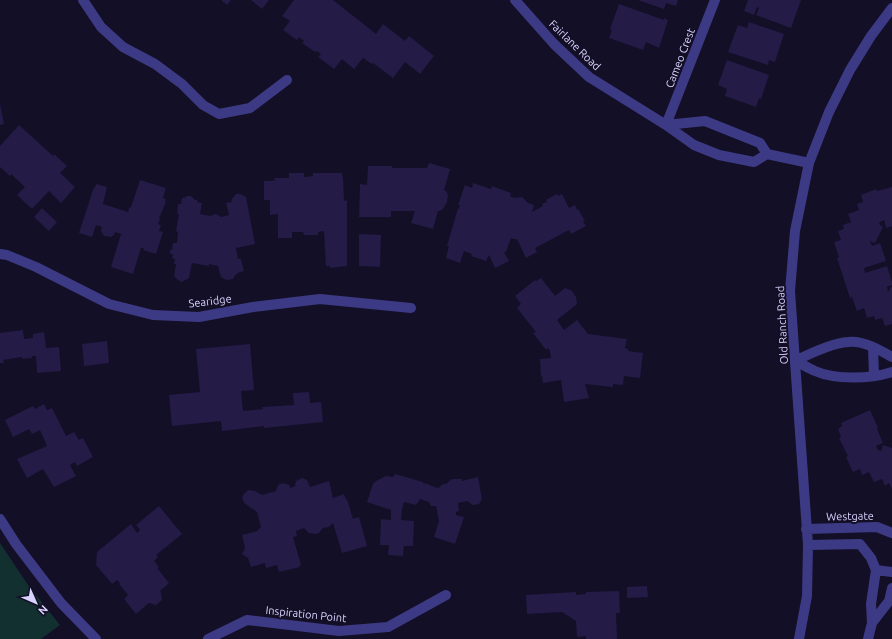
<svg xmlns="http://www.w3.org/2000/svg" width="892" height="639" font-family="Ubuntu,sans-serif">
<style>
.green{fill:#12302f}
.building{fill:#241b47}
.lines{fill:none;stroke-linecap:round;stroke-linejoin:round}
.minor{stroke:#3d3a85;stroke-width:10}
.labels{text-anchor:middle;stroke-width:4;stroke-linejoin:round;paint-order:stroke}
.street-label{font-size:11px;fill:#d9d4ff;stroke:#130f26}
</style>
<rect width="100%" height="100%" fill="#130f26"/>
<path class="green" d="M 0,543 L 28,585 L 60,625 L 41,639 L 0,639 Z"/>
<path class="building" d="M 221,0 L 231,0 L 227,5 Z
M 251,0 L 269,0 L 262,9 Z
M 294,0 L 333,0 L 376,34 L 383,24 L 405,41 L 409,36 L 434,56 L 420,74 L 405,62 L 393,78 L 373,63 L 372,64 L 363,58 L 354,69 L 342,59 L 334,69 L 318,57 L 321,54 L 317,51 L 315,52 L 302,43 L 304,41 L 299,37 L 297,40 L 283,30 L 290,21 L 282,16 Z
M 638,0 L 678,0 L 676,6 L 666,3 L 664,9 Z
M 748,0 L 801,0 L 791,28 L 756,15 L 759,8 L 757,7 L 754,15 L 744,11 Z
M 619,4 L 664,20 L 664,18 L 668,20 L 659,48 L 646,42 L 643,50 L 609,38 L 612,30 L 610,29 Z
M 749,22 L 784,34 L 775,62 L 769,60 L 768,65 L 728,52 L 738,25 L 747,28 Z
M 727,60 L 769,75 L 761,99 L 759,98 L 756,107 L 725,96 L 727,89 L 718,85 Z
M 0,104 L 4,124 L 0,125 Z
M 19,125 L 53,156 L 54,154 L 67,166 L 60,173 L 75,187 L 61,203 L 49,191 L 32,209 L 17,195 L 25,187 L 12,175 L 13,175 L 12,174 L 10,176 L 0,167 L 0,146 Z
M 429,163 L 450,169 L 444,190 L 446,191 L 448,195 L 447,202 L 443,209 L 440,211 L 438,211 L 433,229 L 411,223 L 415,211 L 391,211 L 391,217 L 359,217 L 360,184 L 367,185 L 368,166 L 392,166 L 392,168 L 427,168 Z
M 289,173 L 304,173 L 304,177 L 313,176 L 313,173 L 342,173 L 342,177 L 343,176 L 344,201 L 347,200 L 347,266 L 330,268 L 330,266 L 326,266 L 324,231 L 318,232 L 318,235 L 304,235 L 303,232 L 292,232 L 292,238 L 278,238 L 278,214 L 270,215 L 270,200 L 264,200 L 264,181 L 272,181 L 275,180 L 274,178 L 289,178 Z
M 140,180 L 166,188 L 163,198 L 166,199 L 165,201 L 166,202 L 159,218 L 160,219 L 158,224 L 161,225 L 159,231 L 163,232 L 156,254 L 143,250 L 144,248 L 141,248 L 133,274 L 111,267 L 121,234 L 115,232 L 114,235 L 111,237 L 104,236 L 101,231 L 102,227 L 96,225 L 92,237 L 79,233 L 94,187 L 95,188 L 96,184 L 107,187 L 103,204 L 128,212 L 129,208 L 131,207 Z
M 473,183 L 491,189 L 492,186 L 511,193 L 510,196 L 514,198 L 522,197 L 528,203 L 534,205 L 532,212 L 543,206 L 542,204 L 547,202 L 546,200 L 557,194 L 558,196 L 562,194 L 569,208 L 575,205 L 577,210 L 578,209 L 585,221 L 583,222 L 586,226 L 571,234 L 569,230 L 535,248 L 537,252 L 526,258 L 517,239 L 514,239 L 511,238 L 506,252 L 504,252 L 509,261 L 495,268 L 489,255 L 486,261 L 471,256 L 472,254 L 464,251 L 460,263 L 446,258 L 449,246 L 447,246 L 458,208 L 459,209 L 460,205 L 458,205 L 465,185 L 472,188 Z
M 892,187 L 892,226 L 886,228 L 884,220 L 880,222 L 879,224 L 883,227 L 875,243 L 870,241 L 872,246 L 880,243 L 886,261 L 864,268 L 865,273 L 887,266 L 892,282 L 892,285 L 887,287 L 888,292 L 891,287 L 892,287 L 892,324 L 885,326 L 882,318 L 875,320 L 874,316 L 867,318 L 864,308 L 857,311 L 852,297 L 850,298 L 837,258 L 839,257 L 834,242 L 841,240 L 838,231 L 844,229 L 843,225 L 851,222 L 848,214 L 859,210 L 857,204 L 863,202 L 861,195 L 876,189 L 877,191 Z
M 236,194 L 240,194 L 246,197 L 255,244 L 236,248 L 238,259 L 241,259 L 244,271 L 237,273 L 238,274 L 236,274 L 233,279 L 227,280 L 221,277 L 218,266 L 209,264 L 209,266 L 192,263 L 189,278 L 182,282 L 178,280 L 174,276 L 176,264 L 174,264 L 175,259 L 172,258 L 173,254 L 170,254 L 170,250 L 172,250 L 173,243 L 177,243 L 178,232 L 176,231 L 179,214 L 177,214 L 178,204 L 181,204 L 182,198 L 184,198 L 187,196 L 191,196 L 195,200 L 197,200 L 197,202 L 202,203 L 200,214 L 210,216 L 216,214 L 221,217 L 229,215 L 226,203 L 232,202 L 231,200 Z
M 42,208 L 57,222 L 49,231 L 34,217 Z
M 359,234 L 381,235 L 380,267 L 359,266 Z
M 541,278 L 555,296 L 565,288 L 572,291 L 576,297 L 577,304 L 557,320 L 564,330 L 577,320 L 588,334 L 627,339 L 625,348 L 628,349 L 628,351 L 643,353 L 640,378 L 624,376 L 623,385 L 613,384 L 613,387 L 585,384 L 589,398 L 564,402 L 561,380 L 543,383 L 542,376 L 541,376 L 540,359 L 551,358 L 550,351 L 548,348 L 546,350 L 533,333 L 536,332 L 517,308 L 521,304 L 515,296 L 535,280 L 536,281 Z
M 23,330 L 24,339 L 33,338 L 33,334 L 44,332 L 46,348 L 59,347 L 61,371 L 37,373 L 36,356 L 32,356 L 32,358 L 22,359 L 22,357 L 3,360 L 4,363 L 0,363 L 0,333 Z
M 107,341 L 109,363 L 84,366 L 82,344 Z
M 250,344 L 254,390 L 241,391 L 243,411 L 263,409 L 262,407 L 294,405 L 293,393 L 309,392 L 310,403 L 321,402 L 323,422 L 264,428 L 264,426 L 222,431 L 221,421 L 172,426 L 169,395 L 200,392 L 196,349 Z
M 44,404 L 47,410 L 52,408 L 66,436 L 74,432 L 79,440 L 83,438 L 93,457 L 77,466 L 75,462 L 70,465 L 76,476 L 54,487 L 43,469 L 27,478 L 17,459 L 47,446 L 40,430 L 32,434 L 29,429 L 13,437 L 5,420 L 33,406 L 35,409 Z
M 870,410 L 878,428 L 877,429 L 883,443 L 876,446 L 878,450 L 881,451 L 883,445 L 892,448 L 892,489 L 889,483 L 885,486 L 882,479 L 874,482 L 869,472 L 862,475 L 860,469 L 853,472 L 846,457 L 848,456 L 839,438 L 841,437 L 838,429 L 842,426 L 841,423 Z
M 395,474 L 423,482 L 423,483 L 425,484 L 425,483 L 437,488 L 440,487 L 441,485 L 448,483 L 448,482 L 452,479 L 462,479 L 462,481 L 478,477 L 482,499 L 479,504 L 473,505 L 467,501 L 458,503 L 459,511 L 456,512 L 456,515 L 464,517 L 455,544 L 434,537 L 439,521 L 436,506 L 431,506 L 429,502 L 420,499 L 416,505 L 404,502 L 402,509 L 401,520 L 414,521 L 413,546 L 404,546 L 403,556 L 388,555 L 389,545 L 380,545 L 381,519 L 391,520 L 391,510 L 367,502 L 373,484 L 376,481 L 386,476 L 393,477 Z
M 302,478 L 307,480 L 310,487 L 329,481 L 333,498 L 344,494 L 346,500 L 347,499 L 353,519 L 359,517 L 367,546 L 342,553 L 333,523 L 329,527 L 323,528 L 319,533 L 316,534 L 309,533 L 304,528 L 296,531 L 297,536 L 293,537 L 301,565 L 299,566 L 300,567 L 279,572 L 277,565 L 266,568 L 265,563 L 251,567 L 248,558 L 242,554 L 245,548 L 242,535 L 257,531 L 261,527 L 257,512 L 244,503 L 242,497 L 244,494 L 248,490 L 255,491 L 262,495 L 276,491 L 278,485 L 283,483 L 289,485 L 291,488 L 295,486 L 296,481 Z
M 159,506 L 182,534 L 156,555 L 158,557 L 154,561 L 159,567 L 157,568 L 169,583 L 160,591 L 161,593 L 162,600 L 156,605 L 149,603 L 136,614 L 124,599 L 128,595 L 119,584 L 120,583 L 117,580 L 112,584 L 96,565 L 97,552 L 131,524 L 137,533 L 140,530 L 136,525 Z
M 647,586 L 648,597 L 627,598 L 627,587 Z
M 619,591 L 620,613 L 616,613 L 617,639 L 586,639 L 586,636 L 577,637 L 576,621 L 562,612 L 527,614 L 526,595 L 576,592 L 576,595 L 586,594 L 586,592 Z"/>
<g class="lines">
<path class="minor" d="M 83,0 L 101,27 L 123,47 L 155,64 L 182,84 L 203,105 L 219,114 L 250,108 L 287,80
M 515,0 L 554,44 L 589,77 L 666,125 L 694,145 L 719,155 L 754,162 L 767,154
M 666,125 L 705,121 L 760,143 L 767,154 L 809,163
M 666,125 L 715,0
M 0,254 L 7,255 L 36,267 L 109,304 L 153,315 L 199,317 L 253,307 L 320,299 L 411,308
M 873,348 L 874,375
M 795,361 C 809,354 833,343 848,342 C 863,340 880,350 892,357
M 795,361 C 802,364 808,368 815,371 C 835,380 871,379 892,372
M 0,519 L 16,544 L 61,603 L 96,639
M 806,529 L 877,527 L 892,533
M 808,545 L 860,544 L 871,558 L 876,570 L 871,604 L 872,623 L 868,639
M 876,570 L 892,572
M 872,623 L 889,601 L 892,588
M 208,639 L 247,620 L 339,631 L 388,627 L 446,595
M 799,639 L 807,596 L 808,545 L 790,291 L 795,231 L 809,163 L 829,112 L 850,70 L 871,36 L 892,8"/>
</g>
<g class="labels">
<g class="street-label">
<text transform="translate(575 45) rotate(44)" y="4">Fairlane Road</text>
<text transform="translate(680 58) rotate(-69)" y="4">Cameo Crest</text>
<text transform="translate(210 301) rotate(-7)" y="4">Searidge</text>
<text transform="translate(782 325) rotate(-93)" y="4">Old Ranch Road</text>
<text transform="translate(850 516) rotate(-1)" y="4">Westgate</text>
<text transform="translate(306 614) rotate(6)" y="4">Inspiration Point</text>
</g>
</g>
<g transform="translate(36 603) rotate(135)" stroke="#130f26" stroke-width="3" paint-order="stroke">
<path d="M0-3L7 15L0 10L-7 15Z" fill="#d9d4ff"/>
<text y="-6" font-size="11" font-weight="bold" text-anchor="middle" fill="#d9d4ff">N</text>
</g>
</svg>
